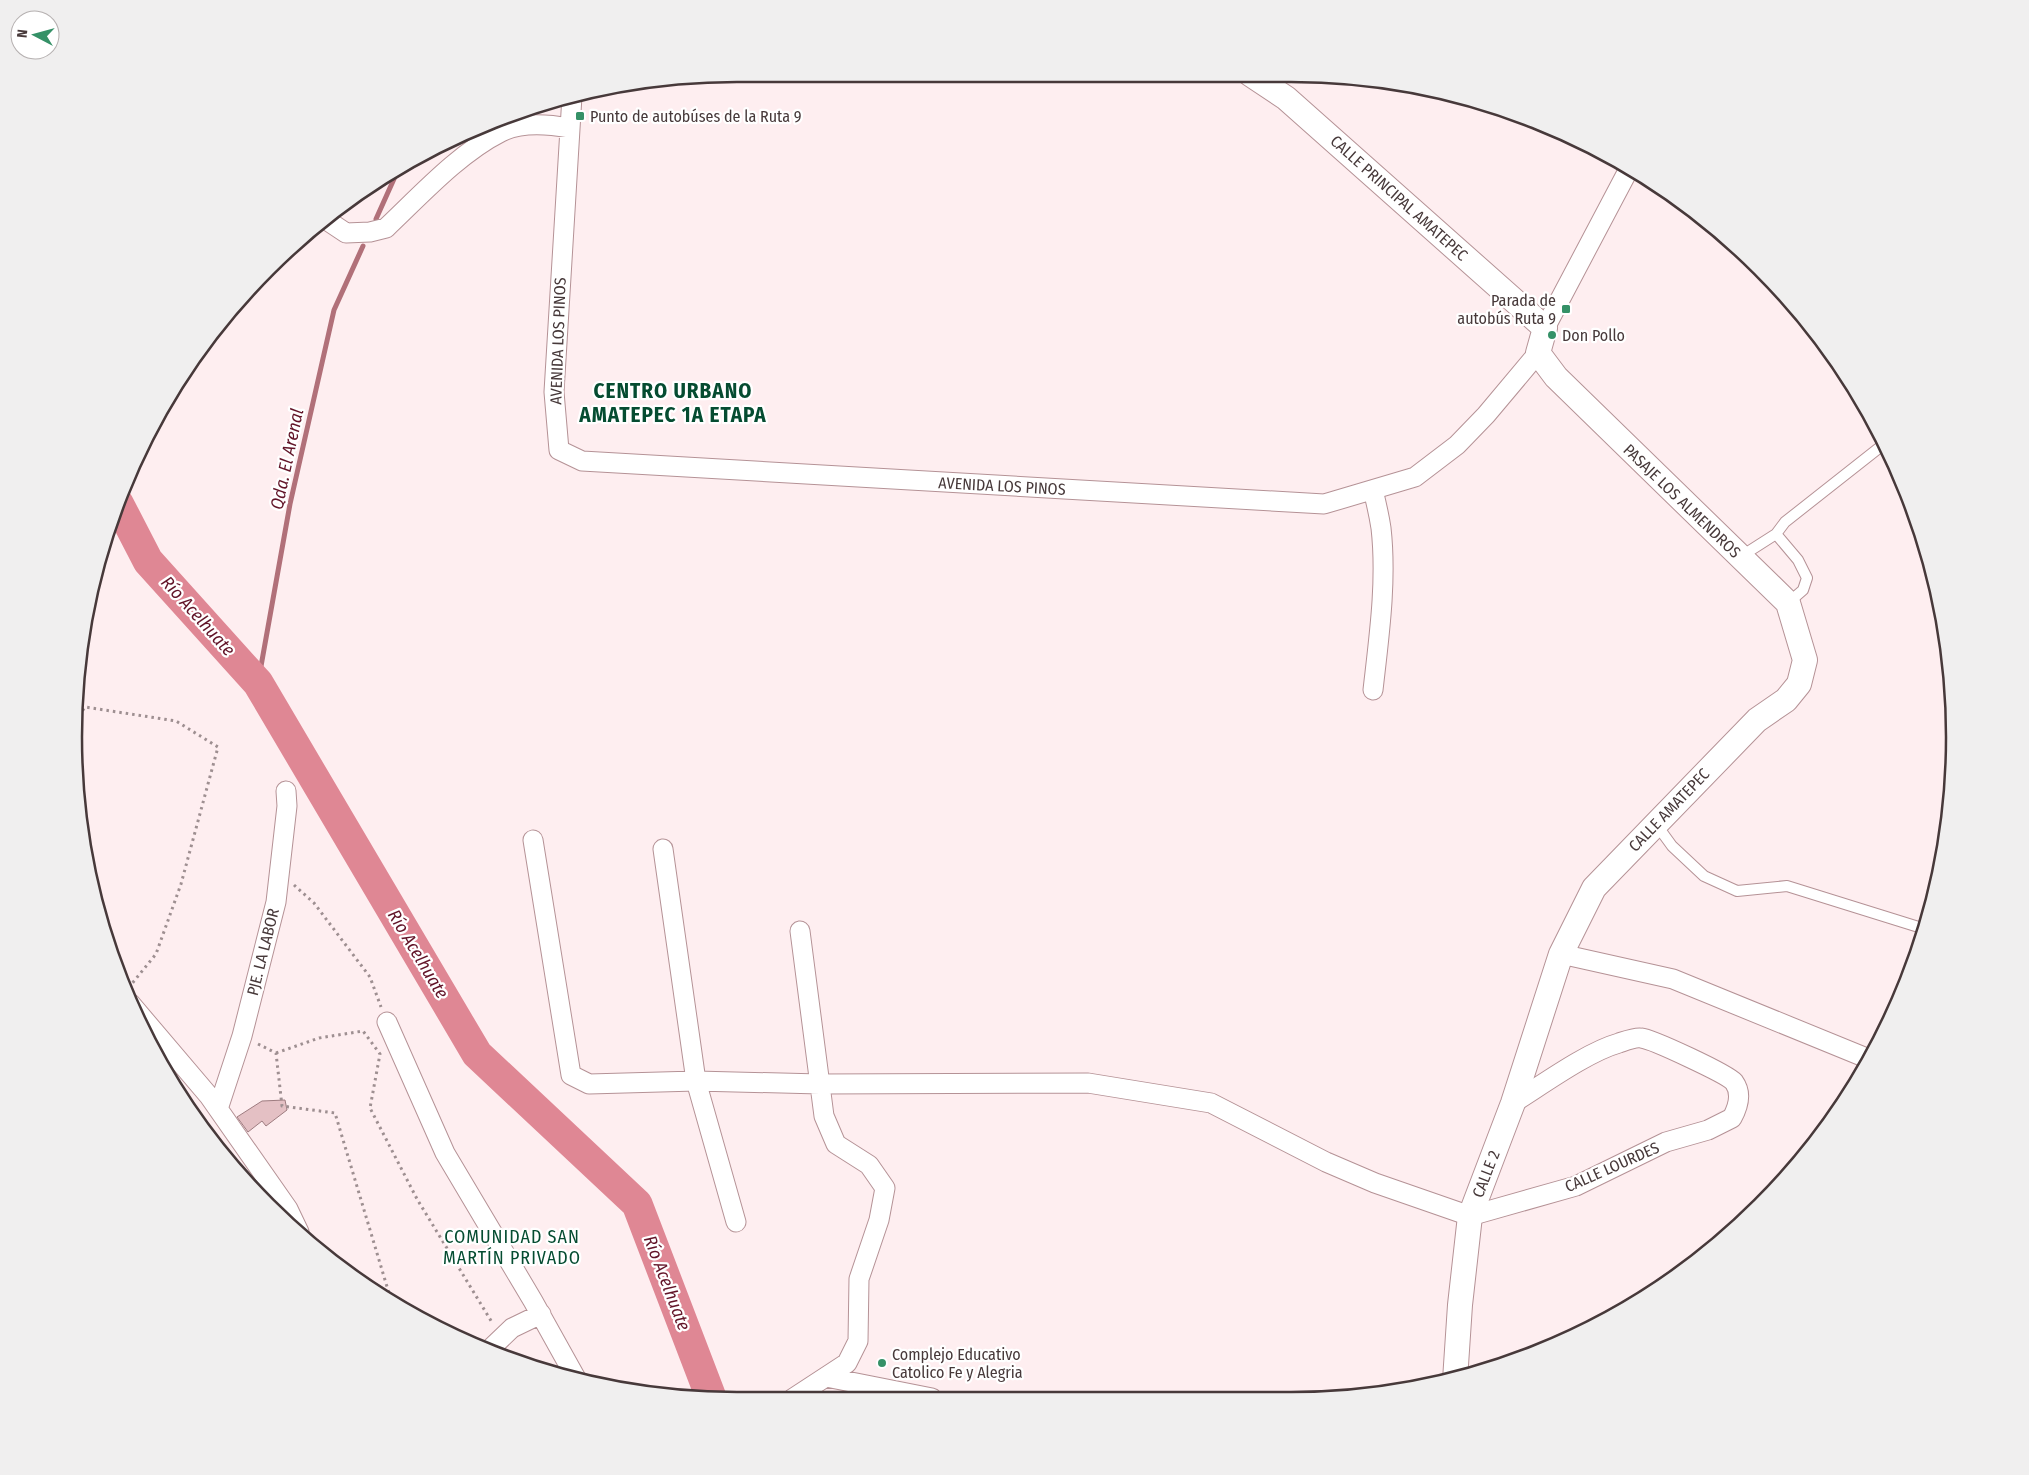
<svg xmlns="http://www.w3.org/2000/svg" width="2029" height="1475" viewBox="0 0 2029 1475" font-family="'Fira Sans Condensed',sans-serif">
<rect width="100%" height="100%" fill="#feeef0"/>
<g fill="none" stroke-linecap="round" stroke-linejoin="round">
<path stroke="#b17079" stroke-width="5" d="M 376,219 L 398,170
M 258,683 L 290,504 L 334,310 L 363,246"/>
<path stroke="#df8794" stroke-width="31" d="M 118,503 L 148,561 L 258,683 L 477,1054 L 637,1204 L 712,1400"/>
</g>
<path fill="#e4c0c4" stroke="#9e7c80" d="M 285,1100 L 287,1110 L 266,1126 L 262,1121 L 248,1132 L 237,1117 L 262,1101 Z"/>
<g fill="none" stroke-linecap="round" stroke-linejoin="round">
<g stroke="#b59296" stroke-width="12">
<path id="service" d="M 1776,534 L 1798,560 L 1807,578 L 1803,590 L 1788,603
M 1740,557 L 1776,534 L 1785,522 L 1884,444
M 1656,824 L 1672,846 L 1704,876 L 1737,891 L 1787,886 L 1925,929"/>
</g>
<g stroke="#b59296" stroke-width="21">
<path id="minor" d="M 572,96 L 554,392 L 559,450 L 582,461 L 1324,504 L 1415,477 L 1457,445 L 1486,415 L 1538,353
M 328,221 L 346,233 L 370,232 L 386,228 C 420,196 459,153 501,132 C 521,122 547,124 569,128
M 1545,328 L 1630,167
M 1373,490 C 1376,502 1379,515 1381,528 C 1387,581 1379,637 1373,690
M 533,840 L 571,1075 L 589,1084 L 696,1081 L 820,1084 L 1088,1083 L 1211,1103 L 1326,1162 L 1375,1183 L 1470,1216 L 1576,1186 L 1666,1142 L 1708,1130 L 1732,1118 C 1738,1107 1742,1093 1734,1082 C 1727,1074 1652,1039 1641,1038 C 1635,1037 1625,1041 1619,1043 C 1587,1052 1542,1085 1513,1103
M 663,849 L 696,1081 L 736,1222
M 1561,954 L 1673,979 L 1869,1059
M 130,1003 L 209,1096 L 288,1209 L 299,1232
M 387,1022 L 445,1153 L 533,1301 L 577,1380
M 218,1109 L 242,1036 L 276,902 L 287,806 L 286,791
M 489,1350 L 512,1328 L 541,1314
M 826,1377 L 932,1398
M 792,1399 L 847,1363 L 858,1341 L 859,1279 L 879,1220 L 885,1188 L 869,1165 L 836,1144 L 824,1116 L 800,931"/>
</g>
<g stroke="#b59296" stroke-width="26">
<path id="tertiary" d="M 1250,74 L 1286,98 L 1545,328 L 1538,353 L 1556,377 L 1788,603 L 1805,660 L 1799,684 L 1786,700 L 1757,720 L 1594,888 L 1561,954 L 1513,1103 L 1470,1216 L 1460,1305 L 1455,1380"/>
</g>
<path stroke="#9e8f91" stroke-width="3" stroke-dasharray="2.5 4" stroke-linecap="butt" d="M 79,716 L 85,707 L 176,721 L 218,747 L 181,884 L 156,954 L 130,986
M 294,885 L 314,903 L 370,977 L 381,1007
M 258,1044 L 276,1053 L 282,1106 L 335,1113 L 391,1300
M 276,1053 L 319,1038 L 363,1031 L 380,1054 L 370,1108 L 417,1199 L 493,1324"/>
<use href="#service" stroke="#fff" stroke-width="10"/>
<use href="#minor" stroke="#fff" stroke-width="19"/>
<use href="#tertiary" stroke="#fff" stroke-width="24"/>
</g>
<g fill="#359167" stroke="#fff" stroke-width="2">
<rect x="575" y="111" width="10" height="10" rx="2.5"/>
<rect x="1561" y="304" width="10" height="10" rx="2.5"/>
<circle cx="1552" cy="335" r="5"/>
<circle cx="882" cy="1363" r="5"/>
</g>
<g text-anchor="middle" dominant-baseline="central" stroke-width="4.5" stroke-linejoin="round" paint-order="stroke">
<g font-size="16" fill="#47393a" stroke="#fff" text-anchor="start">
<text x="590" y="116">Punto de autobúses de la Ruta 9</text>
<text x="1556" y="300" text-anchor="end">Parada de<tspan x="1556" dy="18">autobús Ruta 9</tspan></text>
<text x="1562" y="335">Don Pollo</text>
<text x="892" y="1354">Complejo Educativo<tspan x="892" dy="18">Catolico Fe y Alegria</tspan></text>
</g>
<g font-size="16" fill="#47393a" stroke="#fff">
<text transform="translate(1399 198) rotate(42)">CALLE PRINCIPAL AMATEPEC</text>
<text transform="translate(558 341) rotate(-88)">AVENIDA LOS PINOS</text>
<text transform="translate(1002 486) rotate(3)">AVENIDA LOS PINOS</text>
<text transform="translate(1682 501) rotate(44)">PASAJE LOS ALMENDROS</text>
<text transform="translate(1669 810) rotate(-46)">CALLE AMATEPEC</text>
<text transform="translate(263 952) rotate(-76)">PJE. LA LABOR</text>
<text transform="translate(1612 1167) rotate(-24)">CALLE LOURDES</text>
<text transform="translate(1486 1174) rotate(-69)">CALLE 2</text>
</g>
<g font-size="18" font-style="italic" fill="#621428" stroke="#fff">
<text transform="translate(287 459) rotate(-78)">Qda. El Arenal</text>
<text transform="translate(198 616) rotate(48)">Río Acelhuate</text>
<text transform="translate(418 954) rotate(59)">Río Acelhuate</text>
<text transform="translate(667 1283) rotate(69)">Río Acelhuate</text>
</g>
<g font-size="18" letter-spacing="1" fill="#054c31" stroke="#fff">
<text x="512" y="1237">COMUNIDAD SAN<tspan x="512" dy="21">MARTÍN PRIVADO</tspan></text>
</g>
<g font-size="21" font-weight="bold" letter-spacing="1" fill="#054c31" stroke="#fff">
<text x="673" y="391">CENTRO URBANO<tspan x="673" dy="24">AMATEPEC 1A ETAPA</tspan></text>
</g>
</g>
<path d="M0 0H2029V1475H0ZM737 82H1291A655 655 0 0 1 1946 737V737A655 655 0 0 1 1291 1392H737A655 655 0 0 1 82 737V737A655 655 0 0 1 737 82Z" fill="#f0efef" fill-rule="evenodd"/>
<path fill="none" stroke="#47393a" stroke-width="2.5" d="M737 82H1291A655 655 0 0 1 1946 737V737A655 655 0 0 1 1291 1392H737A655 655 0 0 1 82 737V737A655 655 0 0 1 737 82Z"/>
<g transform="translate(35 35) rotate(276)"><circle r="24" fill="#ffffff" stroke="#b5b0b0"/>
<path d="M0-4L9 19L0 12L-9 19Z" fill="#359167"/>
<text y="-8" font-size="14" font-weight="bold" text-anchor="middle" fill="#47393a">N</text>
</g>
</svg>
